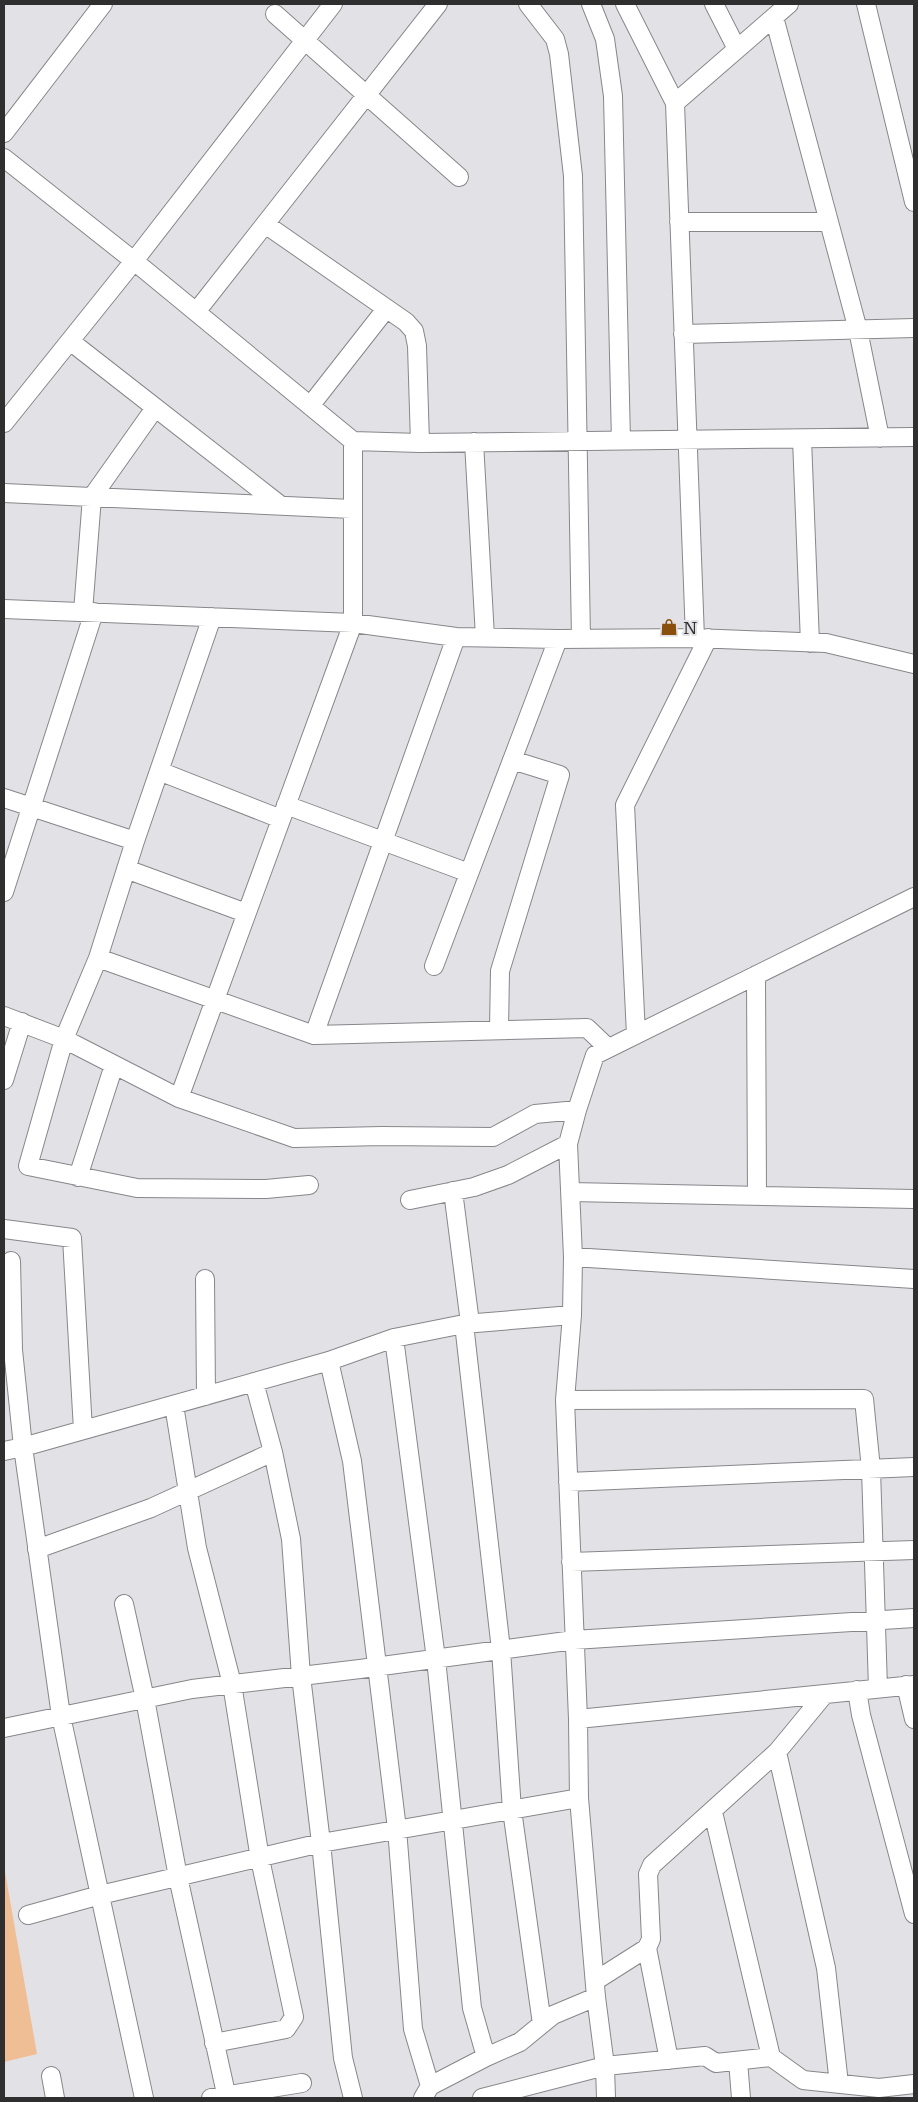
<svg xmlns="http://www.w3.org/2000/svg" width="918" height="2102" viewBox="0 0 918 2102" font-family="'Roboto Serif',serif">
<rect width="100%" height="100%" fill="#e2e2e6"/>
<path fill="#efbe95" d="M 4,1866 L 37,2054 L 4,2062 Z"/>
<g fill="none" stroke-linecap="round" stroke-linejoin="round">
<g stroke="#87878b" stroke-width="20">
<path id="street" d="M 528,4 L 555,39 L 559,54 L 573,176 L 581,639
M 591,4 L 605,39 L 613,96 L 621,441
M 625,4 L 675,103
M 714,4 L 737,49
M 866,4 L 914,202
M 275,14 L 459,177
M 774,17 L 858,330 L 880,438
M 4,133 L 103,4
M 4,158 L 134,261 L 353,441 L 420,443 L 914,437
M 679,222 L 829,222
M 265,224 L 406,322 L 414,331 L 417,346 L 420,443
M 196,312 L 438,4
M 683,334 L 914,328
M 70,341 L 280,505
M 310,406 L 386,309
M 4,423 L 134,261 L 333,4
M 802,439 L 810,643
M 474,442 L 485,637
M 4,493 L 352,509
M 4,609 L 353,623 L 456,637 L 558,639 L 695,638 L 826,643 L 914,664
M 83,612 L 92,497 L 155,408
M 212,617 L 135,841 L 98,958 L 64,1039 L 28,1166 L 137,1188 L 266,1189 L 309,1185
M 695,638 L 675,103 L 789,4
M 159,771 L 281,819
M 4,798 L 135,841
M 286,805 L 469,873
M 126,869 L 246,913
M 4,892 L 94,612
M 98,958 L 314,1035 L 587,1028 L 608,1048
M 434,966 L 558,639
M 756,975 L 757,1196
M 4,1016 L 64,1039 L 179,1098 L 294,1138 L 382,1136 L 493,1137 L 535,1114 L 577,1110
M 499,1030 L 500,971 L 560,775 L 512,760
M 314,1035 L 456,637
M 636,1035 L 625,805 L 708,638
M 4,1080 L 22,1022
M 179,1098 L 353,623 L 353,441
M 78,1177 L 114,1065
M 453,1191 L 470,1323
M 571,1192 L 914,1199
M 410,1200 L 474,1187 L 508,1175 L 568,1144
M 4,1229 L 72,1238 L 83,1430
M 573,1257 L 914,1279
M 11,1261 L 13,1350 L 23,1447 L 61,1716 L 144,2098
M 205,1279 L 206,1396
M 572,1315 L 565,1400 L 578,1719 L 579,1798 L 596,1997 L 605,2066 L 606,2098
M 464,1324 L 501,1650 L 512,1810 L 542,2024
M 394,1338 L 436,1659 L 472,2008 L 486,2057
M 329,1361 L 352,1461 L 397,1829 L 413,2029 L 430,2086
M 254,1382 L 273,1452 L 291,1539 L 301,1676 L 321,1843 L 343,2058 L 353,2098
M 565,1400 L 864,1399 L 871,1469 L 878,1688
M 174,1405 L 197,1548 L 232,1684 L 260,1859 L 294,2017 L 286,2029 L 214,2043
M 4,1451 L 23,1447 L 329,1361 L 394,1338 L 464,1324 L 572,1315 L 573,1257 L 568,1144 L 577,1110 L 595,1055 L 914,897
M 568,1482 L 914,1467
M 37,1549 L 151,1508 L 273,1452
M 571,1562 L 914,1550
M 124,1604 L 145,1699 L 178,1877 L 227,2098
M 906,1685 L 914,1719
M 857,1690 L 861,1715 L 914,1914
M 578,1719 L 914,1685
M 4,1728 L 192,1689 L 360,1669 L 574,1640 L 914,1618
M 777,1752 L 826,1968 L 839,2084
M 713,1812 L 771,2057
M 28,1915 L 100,1895 L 321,1843 L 579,1798
M 595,1981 L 647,1948
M 669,2060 L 647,1948 L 651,1939 L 648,1874 L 652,1865 L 777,1752 L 824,1695
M 738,2061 L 741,2098
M 51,2076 L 55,2098
M 211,2098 L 302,2083
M 423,2098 L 430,2086 L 486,2057 L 520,2042 L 553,2015 L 596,1997
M 482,2098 L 605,2066 L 705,2056 L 716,2063 L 771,2057 L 803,2080 L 879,2088 L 914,2084"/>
</g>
<use href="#street" stroke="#fff" stroke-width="18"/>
</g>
<defs>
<g id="shop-bare" transform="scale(1.35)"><path d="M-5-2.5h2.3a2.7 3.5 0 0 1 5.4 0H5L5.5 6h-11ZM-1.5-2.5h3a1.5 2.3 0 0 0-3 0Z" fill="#8a4e0d" stroke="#e2e2e6" stroke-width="2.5" paint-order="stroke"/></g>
</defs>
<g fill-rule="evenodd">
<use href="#shop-bare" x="669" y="627"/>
</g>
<g text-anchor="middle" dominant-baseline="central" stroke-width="4" stroke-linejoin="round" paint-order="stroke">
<g font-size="18" fill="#2f2f30" stroke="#e2e2e6" text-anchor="start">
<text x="683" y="627">N</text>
</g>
</g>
<rect width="918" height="2102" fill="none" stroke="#2f2f30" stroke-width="10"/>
</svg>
